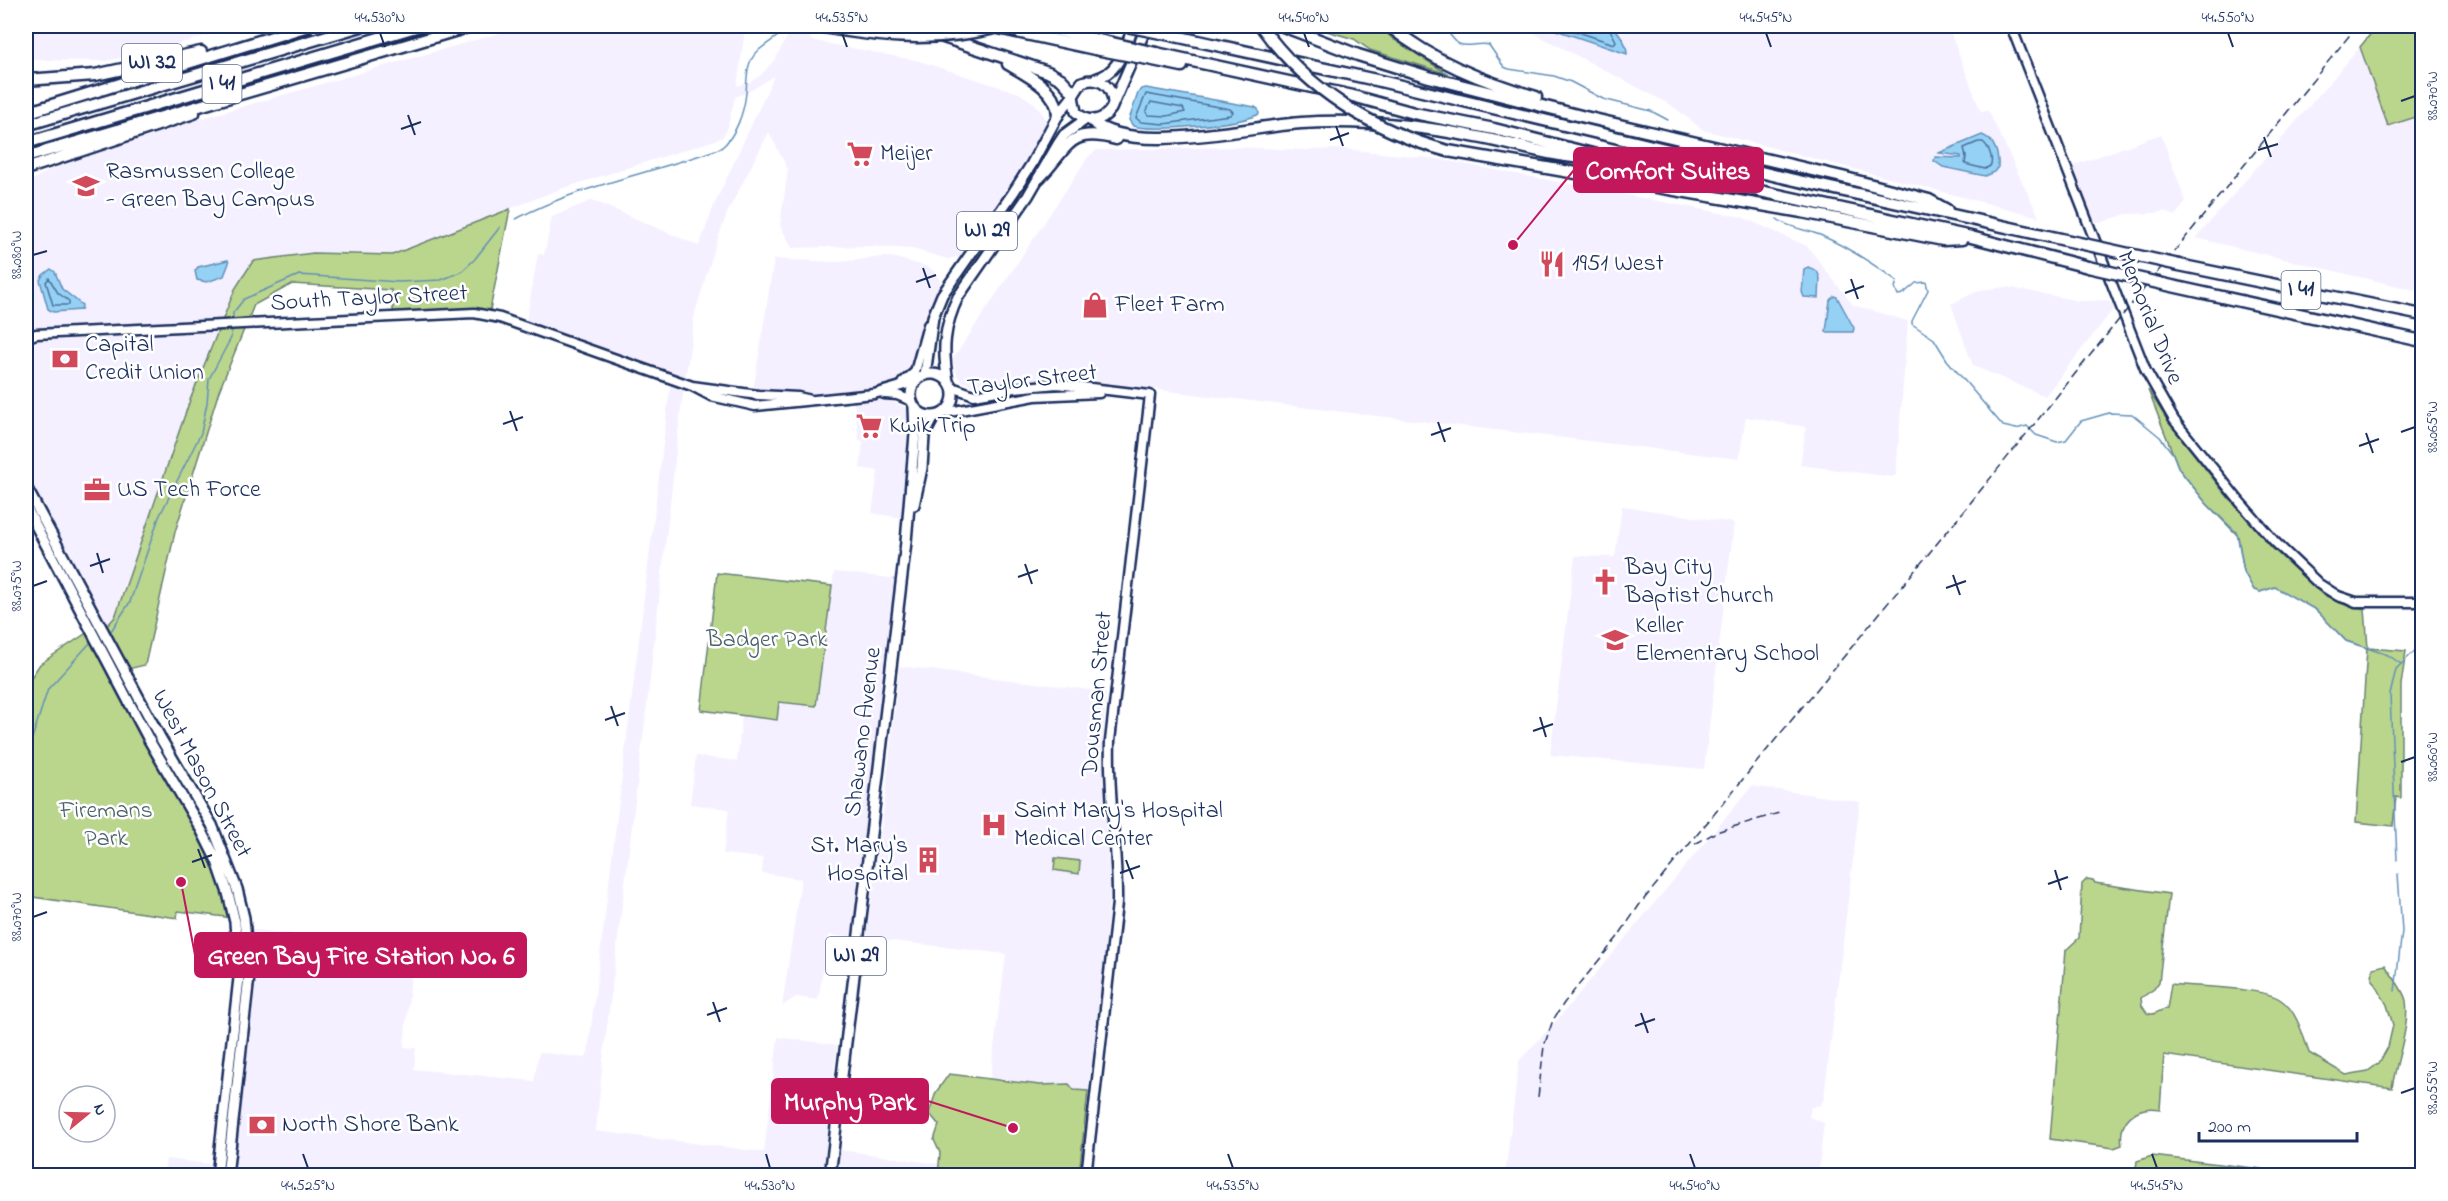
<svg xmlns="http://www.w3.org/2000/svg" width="2448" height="1201" viewBox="0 0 2448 1201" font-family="'Indie Flower',sans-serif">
<rect width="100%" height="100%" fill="#fff"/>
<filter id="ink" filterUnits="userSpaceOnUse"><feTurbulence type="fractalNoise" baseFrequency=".0167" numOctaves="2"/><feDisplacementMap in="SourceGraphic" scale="12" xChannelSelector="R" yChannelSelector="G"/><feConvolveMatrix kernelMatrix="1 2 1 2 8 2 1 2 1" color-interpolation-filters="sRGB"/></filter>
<g filter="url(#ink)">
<path fill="#f5f0ff" d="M 26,26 L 242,26 L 157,50 L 107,61 L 26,60 Z
M 524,26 L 729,26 L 745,30 L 737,86 L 750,82 L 761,75 L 775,59 L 793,26 L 815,26 L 810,40 L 919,61 L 1019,93 L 1034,103 L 1052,126 L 992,225 L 959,257 L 948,259 L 912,249 L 869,246 L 792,248 L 780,225 L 788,170 L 769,132 L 728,211 L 715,247 L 695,313 L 681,408 L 646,713 L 603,1060 L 596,1131 L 764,1152 L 778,1037 L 837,1045 L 826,1148 L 939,1164 L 938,1175 L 163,1175 L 166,1159 L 222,1165 L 232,1084 L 248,1000 L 246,929 L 414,947 L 404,1047 L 416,1048 L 414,1069 L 534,1081 L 539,1052 L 585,1058 L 588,1052 L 671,379 L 525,327 L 538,254 L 544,255 L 552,217 L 592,200 L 699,246 L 715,203 L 774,76 L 750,91 L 735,97 L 727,130 L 722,138 L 558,190 L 392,255 L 313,253 L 235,289 L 190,400 L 115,617 L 103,630 L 26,487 L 26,338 L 34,334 L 26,332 L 26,183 L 50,170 L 111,148 L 199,119 Z
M 1520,26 L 1948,26 L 1981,112 L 1988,110 L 2039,217 L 1703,130 L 1671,105 Z
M 2360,47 L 2388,126 L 2422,115 L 2422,292 L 2196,238 Z
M 2161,134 L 2186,202 L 2175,216 L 2164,211 L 2156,213 L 2126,214 L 2100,223 L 2094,221 L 2072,166 Z
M 1234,147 L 1307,150 L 1345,149 L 1438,159 L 1742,217 L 1807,246 L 1853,305 L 1908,321 L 1896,475 L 1892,477 L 1800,465 L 1806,427 L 1746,417 L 1739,459 L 1091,382 L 1054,380 L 973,386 L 961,381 L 956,373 L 953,359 L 1088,157 L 1097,150 Z
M 882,257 L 892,257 L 929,267 L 940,278 L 941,286 L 929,312 L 914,368 L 920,378 L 915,382 L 885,392 L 884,399 L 907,408 L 911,424 L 908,470 L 901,518 L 872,513 L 878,471 L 860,468 L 863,441 L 859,440 L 853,396 L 749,405 L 754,385 L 774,259 L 838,262 Z
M 2007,287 L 2079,301 L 2107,300 L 2115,307 L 2045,396 L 1973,366 L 1951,304 L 1980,290 Z
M 1622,506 L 1734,523 L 1704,769 L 1550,755 L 1575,556 L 1615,557 Z
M 834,572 L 901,579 L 858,939 L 829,935 L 818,1000 L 796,997 L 782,1006 L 801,879 L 762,873 L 763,858 L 723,854 L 729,809 L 690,804 L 696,756 L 737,761 L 742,715 L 777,720 L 779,701 L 816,705 Z
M 899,666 L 1106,692 L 1102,758 L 1110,888 L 1104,964 L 1088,1091 L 990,1079 L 1006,954 L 866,938 L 885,800 Z
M 1752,786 L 1860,802 L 1824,1098 L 1821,1105 L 1811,1107 L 1809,1117 L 1824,1123 L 1818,1175 L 1505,1175 L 1519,1061 L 1557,1020 Z"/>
<path fill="#bad58c" stroke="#6a8275" stroke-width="1.5" d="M 1310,26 L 1379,26 L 1393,39 L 1448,74 L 1370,50 L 1354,39 Z
M 2377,26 L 2422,26 L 2422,115 L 2388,126 L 2360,47 Z
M 510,209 L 489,315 L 394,317 L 391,290 L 292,284 L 254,305 L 219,391 L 175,532 L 145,665 L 124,670 L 103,630 L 115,617 L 190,400 L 235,289 L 253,261 L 313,253 L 392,255 Z
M 2148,390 L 2168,421 L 2222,490 L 2272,548 L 2322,594 L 2348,606 L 2365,609 L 2368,648 L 2406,651 L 2401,685 L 2401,798 L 2396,797 L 2393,826 L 2356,822 L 2367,648 L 2346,641 L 2316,610 L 2275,587 L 2260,592 L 2254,590 L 2244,572 L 2238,536 L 2206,503 L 2179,469 Z
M 717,573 L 832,586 L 816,706 L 779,702 L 777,720 L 701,710 Z
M 91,630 L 202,831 L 234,918 L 178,911 L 177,918 L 26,896 L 26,685 L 40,664 Z
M 1055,858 L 1080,861 L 1079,874 L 1054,870 Z
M 2087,879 L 2093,880 L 2095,883 L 2169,894 L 2159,982 L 2154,989 L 2141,998 L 2142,1006 L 2147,1013 C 2156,1017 2160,1008 2167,1009 L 2171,984 C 2195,987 2264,987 2281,1000 C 2297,1011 2303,1035 2309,1053 L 2346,1075 L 2368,1071 L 2379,1063 L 2388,1047 L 2393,1025 L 2387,1005 L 2372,978 L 2373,968 L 2385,965 C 2391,975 2404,990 2406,1001 C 2410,1028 2396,1061 2392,1088 L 2164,1055 L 2160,1109 C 2136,1105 2118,1120 2122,1145 L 2114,1148 L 2050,1139 L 2066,950 L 2079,938 L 2082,884 Z
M 949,1074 L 1040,1085 L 1069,1084 L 1074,1090 L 1088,1091 L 1079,1175 L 938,1175 L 940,1153 L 934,1140 L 939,1125 L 929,1113 L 936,1092 Z
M 2152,1156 L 2261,1169 L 2260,1175 L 2135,1175 L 2137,1161 Z"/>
<path fill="#95d1f5" stroke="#6490b9" stroke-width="1.5" d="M 1544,26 L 1610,26 C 1619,30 1627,44 1627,54 Z
M 1146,88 L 1255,107 L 1258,109 L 1259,114 C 1242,124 1153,132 1133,126 L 1129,120 L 1138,93 L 1141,89 Z
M 1982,135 C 1994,139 1999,154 1998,167 L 1994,172 L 1985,176 L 1943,167 L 1934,161 L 1935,157 L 1961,158 L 1961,156 L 1939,153 Z
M 228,260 L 229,263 L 224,276 L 207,282 L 197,280 L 195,271 L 198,267 Z
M 1808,267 L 1817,271 L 1820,278 L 1819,298 L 1804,297 L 1802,292 L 1804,269 Z
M 51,269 L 55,272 L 62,289 L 82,305 L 81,310 L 53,312 L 48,309 L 40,280 L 43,275 Z
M 1834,296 L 1837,297 L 1854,328 L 1853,332 L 1826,332 L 1830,300 Z"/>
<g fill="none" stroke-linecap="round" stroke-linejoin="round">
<path stroke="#4c709a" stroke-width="1.5" d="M 1560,26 L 1614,44 L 1616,41 L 1608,26
M 1146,94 L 1230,109 L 1233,112 L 1230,115 L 1164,124 L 1141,122 L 1136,118 Z
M 1151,102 L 1183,108 L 1185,112 L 1167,116 L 1148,115 L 1146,112 Z
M 1978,142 L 1983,142 C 1989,147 1994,160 1990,166 L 1985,169 L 1965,164 L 1966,157 L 1964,148 Z
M 49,278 L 58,293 L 69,301 L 69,305 L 53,305 L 46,282 Z"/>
<path stroke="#6490b9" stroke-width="1.5" d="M 1442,26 C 1448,30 1452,40 1459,44 C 1469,48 1479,42 1489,45 L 1504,67 L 1509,69 L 1554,76 L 1571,82 L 1603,99 L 1651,111 L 1668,120
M 516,219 C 580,185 653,173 721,148 C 736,136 744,112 746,93 C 747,82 746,70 751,60 C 757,48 773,41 783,32 L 786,26
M 1777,219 C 1790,229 1806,229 1820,235 C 1848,247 1872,263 1897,281 L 1895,288 L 1898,295 L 1903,294 L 1916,283 L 1926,282 L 1928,290 L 1912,321 L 1912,324 L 1934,339 L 1947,360 L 2003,426 L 2016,429 L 2027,426 L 2036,435 L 2057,442 L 2066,440 L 2081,421 L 2109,413 L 2132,414 L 2160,437 L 2173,454 L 2179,469 L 2206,503 L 2237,533 L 2244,572 L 2254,590 L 2260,592 L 2275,587 L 2316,610 L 2346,641 L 2388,655 L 2401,664
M 233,321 L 233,313 L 244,299 L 299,275 L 399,282 L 441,280 L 461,272 L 474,260 L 500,227
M 111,631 L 130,602 L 159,517 L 201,433 L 207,403 L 209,379 L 231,338 L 232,329
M 26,757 L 48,689 L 91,642
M 2397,860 L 2390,695 L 2396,669 L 2422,644
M 2395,991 L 2402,931 L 2398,874"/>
<g stroke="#1b2f5e" stroke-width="13">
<path id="secondary" d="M 2011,26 L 2146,371 L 2174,420 L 2240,502 L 2275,542 L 2319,584 L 2338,596 L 2356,602 L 2422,602
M 26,338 L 36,334 L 474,313 L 500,318 L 692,386 L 758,395 L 798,397 L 811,400
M 903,382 L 915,372 L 928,325
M 694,387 L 711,396 L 755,406 L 874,394 L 915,382
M 952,387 L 974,395 L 1015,388 L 1057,384 L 1150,395 L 1110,741 C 1108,796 1118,849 1117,903 L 1086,1176
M 884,394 L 897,395 L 912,401
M 944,413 L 1035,396 L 1099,393"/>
</g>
<g stroke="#1b2f5e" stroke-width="14">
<path id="primary" d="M 1095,79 C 1120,73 1125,46 1134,26
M 1113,103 C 1112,85 1099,76 1082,82 L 1073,96 L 1076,112 C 1088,124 1102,122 1111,109 L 1147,26
M911 395a21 21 0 1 1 42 0a21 21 0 1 1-42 0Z
M 925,375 L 933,317 L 942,295 L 1013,193 L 1031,165 L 1058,115 L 1073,96
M 948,381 C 942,350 944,326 958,297 L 1028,196 L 1058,144 L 1064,135 L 1086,119
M 26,487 L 161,739 L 212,825 L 237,889 L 244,918 L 249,976 L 227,1176
M 914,505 L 922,468 L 924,436 L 934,417
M 26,507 L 149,740 L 202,831 L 217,861 L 228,893 L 235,922 L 239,978 L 217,1176
M 830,1176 L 906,542 L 915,434 L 914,407"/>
</g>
<g stroke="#1b2f5e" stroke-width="15">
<path id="highway" d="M 910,26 L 1048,72 L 1061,79 L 1074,93
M 1038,26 L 1099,40
M 1155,26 L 1175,31
M 1283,26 L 1358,55 L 1429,77 L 1585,117 L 1842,177 L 1929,200 L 1947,210
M 1389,26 C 1434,62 1482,81 1536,97
M 994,27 L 1095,49
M 1166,34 L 1376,80 L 1790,179 L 2079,243
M 1156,53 L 1353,96 L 1414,113 L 1494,129 L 1608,158 L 1971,237 L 2088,267
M 1153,60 L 1182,66
M 1008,64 C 1027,75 1058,90 1058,115
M 26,80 L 95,75 L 201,52
M 26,113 L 308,26
M 1091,120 C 1126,157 1253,126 1301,123 C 1361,119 1423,126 1482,138 C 1515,144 1557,158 1590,158
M 26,125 L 361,26
M 26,143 L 419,26
M 1448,151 L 1802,212 L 1943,240 L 1962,239
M 26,157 L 471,26
M 26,169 L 194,113
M 1039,178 C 1069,148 1067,126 1116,139
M 2179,265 L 2422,315
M 2163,284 L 2422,341"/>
</g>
<use href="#secondary" stroke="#fff" stroke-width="8"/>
<use href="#primary" stroke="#fff" stroke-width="9"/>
<use href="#highway" stroke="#fff" stroke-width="10"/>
<path stroke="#1b2f5e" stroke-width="1.5" stroke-dasharray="9 4.5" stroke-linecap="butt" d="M 1695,844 L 1716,832 L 1779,813
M 1538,1097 L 1544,1046 L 1553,1020 L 1564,1003 L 1617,938 L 1640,904 L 1963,512 L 2357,26"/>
<g stroke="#1b2f5e" stroke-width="15" stroke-linecap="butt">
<path id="highway-bridge" d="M 818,26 C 882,38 938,43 1003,26
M 1126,26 L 1166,34
M 1261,26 C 1306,89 1373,131 1448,151
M 1099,40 L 1156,53
M 1095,49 L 1153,60
M 2079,243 L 2179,265
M 2088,267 L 2163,284"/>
</g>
<use href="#highway-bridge" stroke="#fff" stroke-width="10"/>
</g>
</g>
<path fill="none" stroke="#1b2f5e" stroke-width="2" d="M 380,33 L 385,47M 842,33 L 847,47M 1304,33 L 1309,47M 1766,33 L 1771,47M 2228,33 L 2233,47M 2401,101 L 2415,96M 408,115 L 415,135M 1336,126 L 1343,146M 401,129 L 421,122M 2264,137 L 2271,157M 1330,140 L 1349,133M 2258,150 L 2278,144M 33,255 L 47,251M 923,268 L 930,288M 1851,279 L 1858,299M 916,282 L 936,275M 1845,293 L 1864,286M 510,411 L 517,431M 1438,422 L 1445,442M 503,424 L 523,417M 2401,432 L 2415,427M 2366,433 L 2373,453M 1431,435 L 1451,428M 2359,446 L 2379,439M 97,553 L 103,573M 1025,564 L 1032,584M 90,566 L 110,559M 1953,575 L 1960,595M 1018,577 L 1038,570M 33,586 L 47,581M 1946,588 L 1966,581M 611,706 L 618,726M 1540,717 L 1546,737M 605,720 L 625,713M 1533,731 L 1553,724M 2401,762 L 2415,757M 198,849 L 205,868M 1126,860 L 1133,879M 192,862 L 212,855M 2055,870 L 2061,890M 1120,873 L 1140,866M 2048,884 L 2068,877M 33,917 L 47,912M 713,1002 L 720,1022M 1641,1013 L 1648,1033M 707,1015 L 727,1008M 1635,1026 L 1655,1019M 2401,1093 L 2415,1088M 303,1154 L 308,1168M 766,1154 L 770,1168M 1228,1154 L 1233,1168M 1690,1154 L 1695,1168M 2152,1154 L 2157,1168"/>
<defs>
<g id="supermarket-bare" transform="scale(2.07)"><path d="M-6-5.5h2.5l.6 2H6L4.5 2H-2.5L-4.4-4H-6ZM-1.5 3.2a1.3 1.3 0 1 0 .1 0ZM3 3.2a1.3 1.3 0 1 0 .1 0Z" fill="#d1495b" stroke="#fff" stroke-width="2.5" paint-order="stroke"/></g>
<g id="school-bare" transform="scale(2.07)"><path d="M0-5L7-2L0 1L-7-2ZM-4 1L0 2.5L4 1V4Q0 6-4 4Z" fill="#d1495b" stroke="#fff" stroke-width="2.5" paint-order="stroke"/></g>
<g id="restaurant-bare" transform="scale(2.07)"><path d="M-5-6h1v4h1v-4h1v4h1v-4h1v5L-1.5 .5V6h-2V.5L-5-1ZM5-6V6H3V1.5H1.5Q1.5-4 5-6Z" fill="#d1495b" stroke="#fff" stroke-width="2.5" paint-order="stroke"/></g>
<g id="shop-bare" transform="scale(2.07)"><path d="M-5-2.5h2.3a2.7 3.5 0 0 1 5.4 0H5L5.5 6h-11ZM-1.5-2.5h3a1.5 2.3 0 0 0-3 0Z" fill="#d1495b" stroke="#fff" stroke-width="2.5" paint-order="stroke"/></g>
<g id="bank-bare" transform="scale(2.07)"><path d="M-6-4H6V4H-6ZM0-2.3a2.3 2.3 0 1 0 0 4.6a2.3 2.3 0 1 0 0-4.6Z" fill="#d1495b" stroke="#fff" stroke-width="2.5" paint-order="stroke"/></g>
<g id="office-bare" transform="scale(2.07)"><path d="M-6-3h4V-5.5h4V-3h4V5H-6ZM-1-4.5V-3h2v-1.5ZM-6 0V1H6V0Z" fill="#d1495b" stroke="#fff" stroke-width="2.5" paint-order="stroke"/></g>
<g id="church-bare" transform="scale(2.07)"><path d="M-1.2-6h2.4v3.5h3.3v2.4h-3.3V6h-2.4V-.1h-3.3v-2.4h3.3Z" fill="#d1495b" stroke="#fff" stroke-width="2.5" paint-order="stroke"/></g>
<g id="hospital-bare" transform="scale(2.07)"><path d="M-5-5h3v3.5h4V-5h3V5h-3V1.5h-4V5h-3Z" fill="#d1495b" stroke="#fff" stroke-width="2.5" paint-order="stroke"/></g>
<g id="building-bare" transform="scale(2.07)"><path d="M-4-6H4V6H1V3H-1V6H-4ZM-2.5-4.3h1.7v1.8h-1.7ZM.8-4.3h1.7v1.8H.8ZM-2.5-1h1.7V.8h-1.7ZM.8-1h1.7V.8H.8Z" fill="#d1495b" stroke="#fff" stroke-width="2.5" paint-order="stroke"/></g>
</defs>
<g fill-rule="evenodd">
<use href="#supermarket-bare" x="860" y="154"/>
<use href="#school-bare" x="86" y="186"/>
<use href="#restaurant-bare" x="1552" y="264"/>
<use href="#shop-bare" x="1095" y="305"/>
<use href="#bank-bare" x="65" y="359"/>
<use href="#supermarket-bare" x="869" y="426"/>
<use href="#office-bare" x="97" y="490"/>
<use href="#church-bare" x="1605" y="582"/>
<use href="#school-bare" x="1615" y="640"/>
<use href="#hospital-bare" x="994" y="825"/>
<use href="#building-bare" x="928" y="860"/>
<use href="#bank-bare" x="262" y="1125"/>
</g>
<g text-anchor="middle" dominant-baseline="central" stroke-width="5" stroke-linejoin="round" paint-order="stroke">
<g fill="#fff" stroke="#5f6d8e" stroke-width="1.5">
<rect x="122" y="44" width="60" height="38" rx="4.5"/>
<rect x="202.5" y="65" width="39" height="38" rx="4.5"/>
<rect x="957" y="212" width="60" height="38" rx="4.5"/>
<rect x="2281.5" y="271" width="39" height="38" rx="4.5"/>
<rect x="826" y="937" width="60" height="38" rx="4.5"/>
</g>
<g font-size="22" font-weight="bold" fill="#1b2f5e">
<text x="152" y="63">WI 32</text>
<text x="222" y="84">I 41</text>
<text x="987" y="231">WI 29</text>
<text x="2301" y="290">I 41</text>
<text x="856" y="956">WI 29</text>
</g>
<g font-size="24" fill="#1b2f5e" stroke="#fff" text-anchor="start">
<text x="880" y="154">Meijer</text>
<text x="106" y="172">Rasmussen College<tspan x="106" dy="28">- Green Bay Campus</tspan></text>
<text x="1572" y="264">1951 West</text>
<text x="1115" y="305">Fleet Farm</text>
<text x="85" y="345">Capital<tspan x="85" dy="28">Credit Union</tspan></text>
<text x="889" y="426">Kwik Trip</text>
<text x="117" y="490">US Tech Force</text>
<text x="1625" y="568">Bay City<tspan x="1625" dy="28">Baptist Church</tspan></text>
<text x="1635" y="626">Keller<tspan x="1635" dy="28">Elementary School</tspan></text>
<text x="1014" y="811">Saint Mary's Hospital<tspan x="1014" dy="28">Medical Center</tspan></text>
<text x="908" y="846" text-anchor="end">St. Mary's<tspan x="908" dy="28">Hospital</tspan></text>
<text x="282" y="1125">North Shore Bank</text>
</g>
<g font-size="24" fill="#1b2f5e" stroke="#fff">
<text transform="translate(369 299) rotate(-3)">South Taylor Street</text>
<text transform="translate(2149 318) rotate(68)">Memorial Drive</text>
<text transform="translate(1032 381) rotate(-7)">Taylor Street</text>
<text transform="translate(1098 694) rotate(-85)">Dousman Street</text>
<text transform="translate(864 732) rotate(-83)">Shawano Avenue</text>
<text transform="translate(201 774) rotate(62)">West Mason Street</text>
</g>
<g font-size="24" fill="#4b616c" stroke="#fff">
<text x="767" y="640">Badger Park</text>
<text x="106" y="811">Firemans<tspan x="106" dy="28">Park</tspan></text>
</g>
</g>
<path fill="none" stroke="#c2185b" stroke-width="2" d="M1513 245L1574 170M181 882L195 955M1013 1128L928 1101"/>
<g fill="#c2185b" stroke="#fff" stroke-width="2">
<circle cx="1513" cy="245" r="6"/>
<circle cx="181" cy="882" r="6"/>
<circle cx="1013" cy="1128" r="6"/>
</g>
<g fill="#c2185b" stroke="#c2185b" stroke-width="2">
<rect x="1574" y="148" width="189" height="44" rx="6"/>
<rect x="195" y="933" width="331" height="44" rx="6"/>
<rect x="772" y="1079" width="156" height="44" rx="6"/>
</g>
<g font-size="26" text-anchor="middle" font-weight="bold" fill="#fff">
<text x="1668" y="179">Comfort Suites</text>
<text x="361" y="964">Green Bay Fire Station No. 6</text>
<text x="850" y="1110">Murphy Park</text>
</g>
<rect width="2448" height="1201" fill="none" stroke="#fff" stroke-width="66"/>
<g transform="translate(87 1114) rotate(71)"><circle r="28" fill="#ffffff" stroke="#a4acbf" stroke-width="1.5"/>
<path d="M0-4.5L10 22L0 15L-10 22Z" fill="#d1495b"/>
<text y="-9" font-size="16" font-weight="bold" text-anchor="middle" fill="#1b2f5e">N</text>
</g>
<path d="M2199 1132v9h158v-9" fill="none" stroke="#1b2f5e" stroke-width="3"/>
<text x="2208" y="1132" font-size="18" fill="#1b2f5e" stroke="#ffffff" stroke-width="4.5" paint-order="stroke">200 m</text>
<rect x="33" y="33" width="2382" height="1135" fill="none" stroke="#1b2f5e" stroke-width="2"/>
<g font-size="15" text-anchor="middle" fill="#1b2f5e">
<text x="380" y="22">44.530°N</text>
<text x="842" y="22">44.535°N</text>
<text x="1304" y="22">44.540°N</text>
<text x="1766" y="22">44.545°N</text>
<text x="2228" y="22">44.550°N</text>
<text transform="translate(2432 96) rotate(-90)" y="5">88.070°W</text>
<text transform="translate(16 255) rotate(-90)" y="5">88.080°W</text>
<text transform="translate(2432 427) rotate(-90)" y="5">88.065°W</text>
<text transform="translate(16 586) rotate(-90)" y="5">88.075°W</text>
<text transform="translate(2432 757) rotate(-90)" y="5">88.060°W</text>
<text transform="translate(16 917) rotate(-90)" y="5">88.070°W</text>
<text transform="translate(2432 1088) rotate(-90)" y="5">88.055°W</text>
<text x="308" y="1190">44.525°N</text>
<text x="770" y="1190">44.530°N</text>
<text x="1233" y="1190">44.535°N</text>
<text x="1695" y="1190">44.540°N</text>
<text x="2157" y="1190">44.545°N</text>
</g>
</svg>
